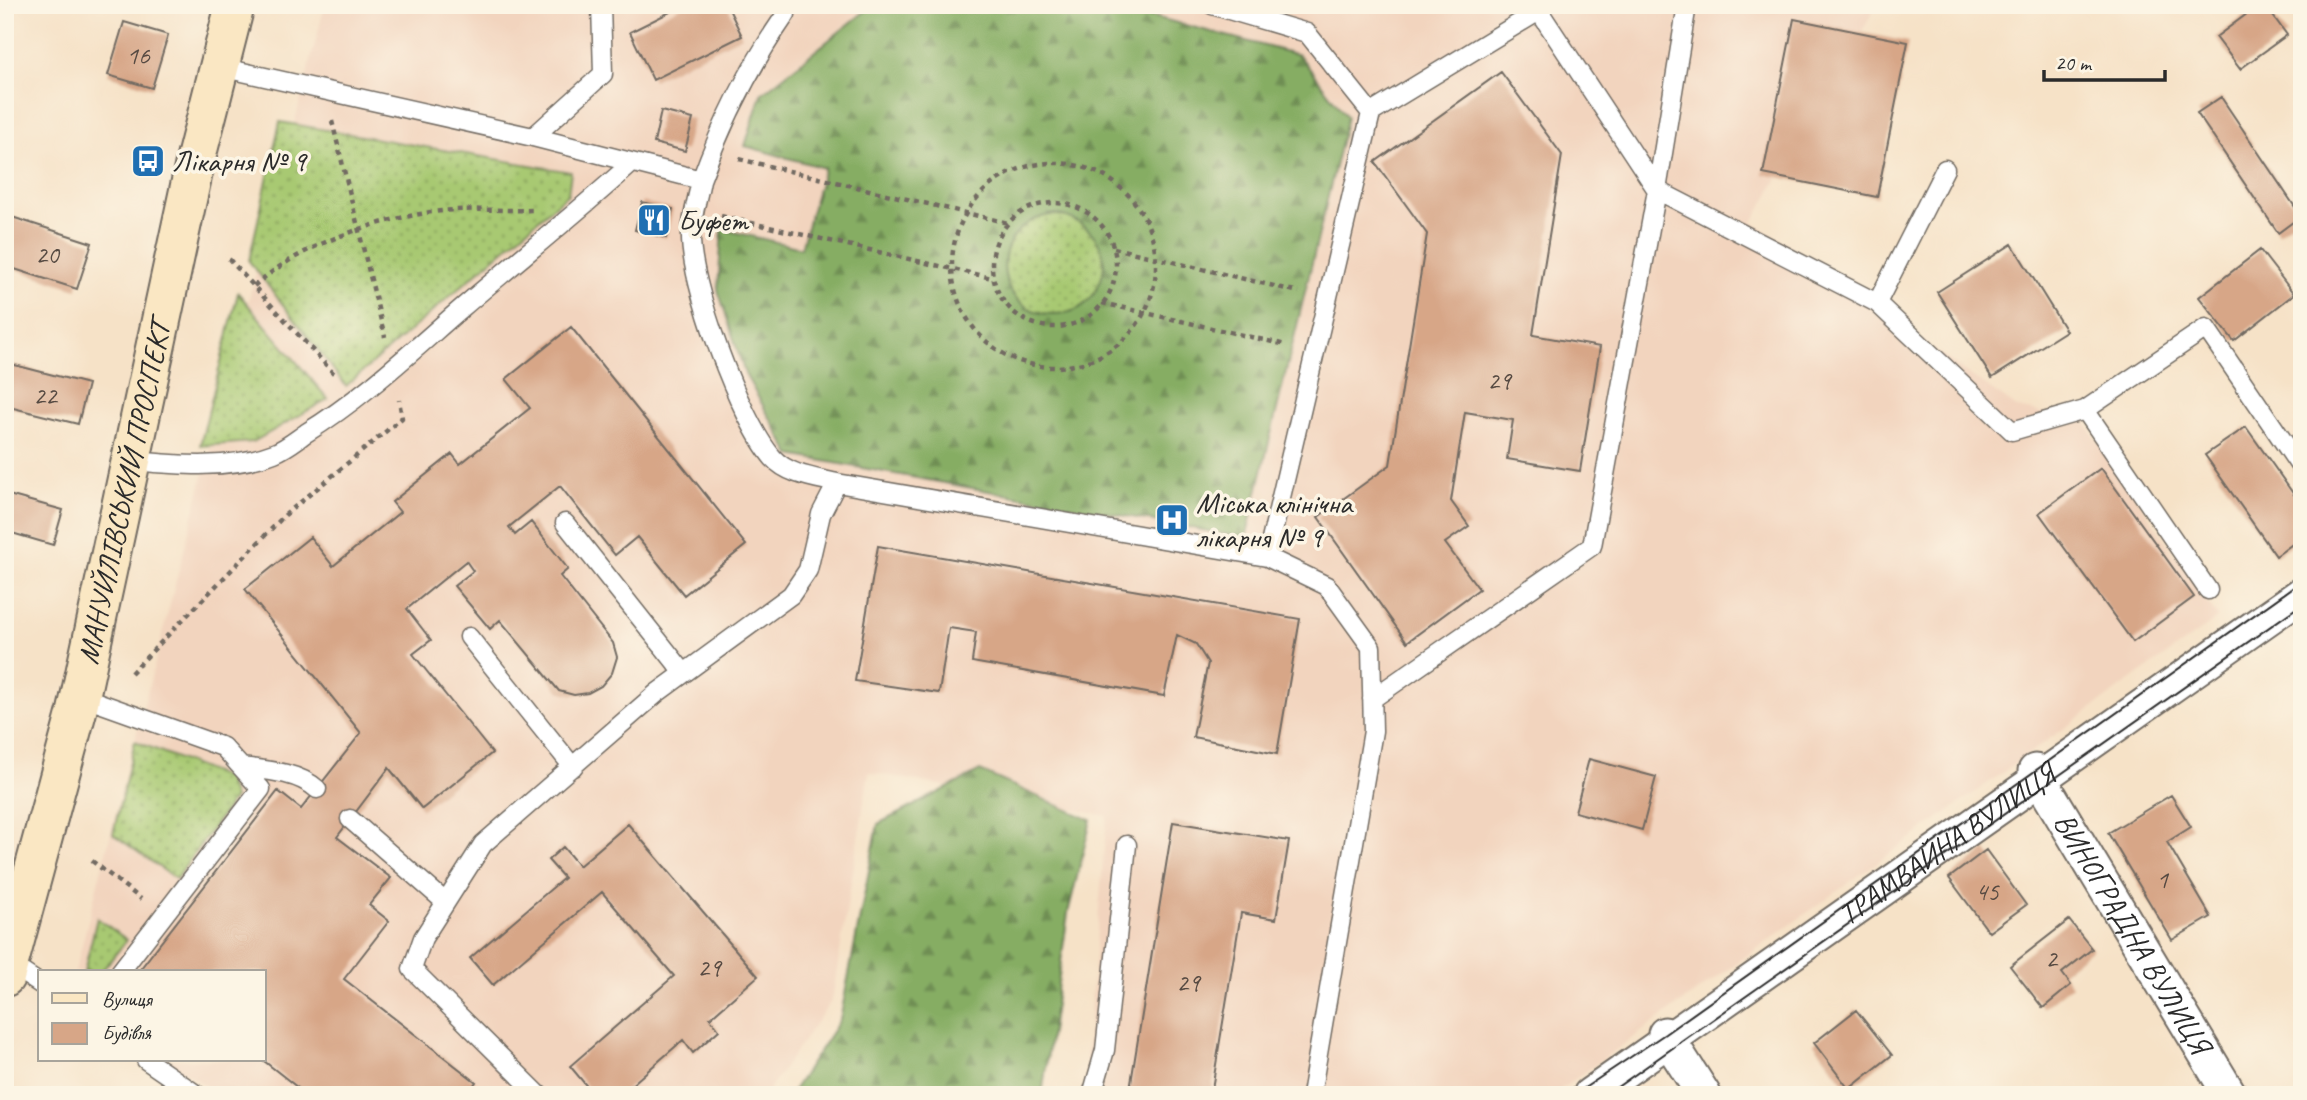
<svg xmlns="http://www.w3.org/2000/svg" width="2307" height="1100" viewBox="0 0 2307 1100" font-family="Caveat,sans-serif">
<defs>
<pattern id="grass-dots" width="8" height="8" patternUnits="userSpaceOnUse" patternTransform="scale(1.75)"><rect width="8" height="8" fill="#a8c972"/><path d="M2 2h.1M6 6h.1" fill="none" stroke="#89a35e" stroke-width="1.8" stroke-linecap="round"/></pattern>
<pattern id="forest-firs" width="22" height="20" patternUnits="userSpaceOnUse" patternTransform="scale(1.75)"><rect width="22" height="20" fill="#86ad64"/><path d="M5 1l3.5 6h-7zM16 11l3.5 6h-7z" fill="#6e8d53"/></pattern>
</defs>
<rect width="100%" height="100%" fill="#fcf5e5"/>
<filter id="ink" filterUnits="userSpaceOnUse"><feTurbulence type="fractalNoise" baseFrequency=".0143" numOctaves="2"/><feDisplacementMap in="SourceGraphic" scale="14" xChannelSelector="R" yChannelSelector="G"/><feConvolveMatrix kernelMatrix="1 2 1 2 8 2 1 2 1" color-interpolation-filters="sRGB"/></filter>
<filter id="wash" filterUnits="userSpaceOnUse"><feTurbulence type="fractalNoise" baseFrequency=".00686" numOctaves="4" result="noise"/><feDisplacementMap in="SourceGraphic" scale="28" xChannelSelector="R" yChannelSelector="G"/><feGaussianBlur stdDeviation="1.57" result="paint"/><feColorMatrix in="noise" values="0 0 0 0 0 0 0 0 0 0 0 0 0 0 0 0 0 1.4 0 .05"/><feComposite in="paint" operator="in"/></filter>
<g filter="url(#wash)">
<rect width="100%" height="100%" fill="#f6e2c7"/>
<path fill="#f2d4be" d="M 325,5 L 1877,5 L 1753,222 L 2017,408 L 2085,422 L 2218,618 L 1553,1095 L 1083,1095 L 1107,816 L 869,772 L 832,1000 L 765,1095 L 220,1095 L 166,1060 L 264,1060 L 264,972 L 75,972 Z"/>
<path fill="url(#grass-dots)" stroke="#6a7a4e" stroke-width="2" d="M 280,122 L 571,172 L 568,194 L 346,386 L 249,261 Z
M1004 265a50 50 0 1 1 100 0a50 50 0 1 1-100 0Z
M 238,293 L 328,399 L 253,442 L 200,446 Z
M 135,741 L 226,778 L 234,798 L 176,879 L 113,834 Z
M 97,918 L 127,940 L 101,972 L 84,972 Z"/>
<path fill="url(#forest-firs)" stroke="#586c48" stroke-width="2" fill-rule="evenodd" d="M 873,5 L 1109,5 L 1299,55 L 1347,117 L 1246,538 L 791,455 L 745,374 L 718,290 L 722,229 L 801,248 L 824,168 L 745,146 L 761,94 ZM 1056,214 C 1089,221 1115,249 1099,284 C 1093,299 1081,311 1064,313 C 993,325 979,223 1056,214 Z
M 980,771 L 1091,820 L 1068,913 L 1042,1095 L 790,1095 L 840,1020 L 878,824 Z"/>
<g id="blocks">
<path fill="#d7a687" d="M 684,5 L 727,5 L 742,36 L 653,80 L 630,32 Z
M 2259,5 L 2265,5 L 2287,35 L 2240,69 L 2216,37 Z
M 1794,19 L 1908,42 L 1877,197 L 1763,174 Z
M 124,22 L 168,35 L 152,88 L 108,75 Z
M 1501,72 L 1562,155 L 1533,335 L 1600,347 L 1580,471 L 1507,459 L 1513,420 L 1465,412 L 1451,501 L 1469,526 L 1445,543 L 1479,589 L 1407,642 L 1318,517 L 1390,465 L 1427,234 L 1375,162 Z
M 2221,97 L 2301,216 L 2278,233 L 2197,113 Z
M 661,111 L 693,119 L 685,151 L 654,143 Z
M 642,202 L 673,209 L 666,238 L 635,230 Z
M 12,217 L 92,243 L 77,289 L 5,266 L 5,236 Z
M 2012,244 L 2066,331 L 1992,378 L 1937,292 Z
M 2260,250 L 2294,294 L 2234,341 L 2199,297 Z
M 571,327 L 746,545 L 684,595 L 637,537 L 615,555 L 560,486 L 509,527 L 515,535 L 531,522 L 568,569 L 560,576 L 613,643 L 617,657 L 612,673 L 601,686 L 588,693 L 574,695 L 559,691 L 500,620 L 490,629 L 454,586 L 473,571 L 466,561 L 407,609 L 431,640 L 413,654 L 492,753 L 422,809 L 389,768 L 337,837 L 391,878 L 369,905 L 389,921 L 344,979 L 476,1082 L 466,1095 L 307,1095 L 264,1061 L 264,972 L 138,972 L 278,791 L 301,809 L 361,733 L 245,589 L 310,537 L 333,566 L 400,512 L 392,502 L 452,454 L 460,464 L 530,408 L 506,379 Z
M 7,363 L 88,384 L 78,424 L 5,406 Z
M 2246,427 L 2302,506 L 2302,537 L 2276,556 L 2205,455 Z
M 2101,468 L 2194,597 L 2133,642 L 2039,513 Z
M 5,494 L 63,510 L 53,545 L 5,531 Z
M 878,546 L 1300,619 L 1277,754 L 1193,737 L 1208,663 L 1196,644 L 1177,635 L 1164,696 L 972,662 L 976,632 L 949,628 L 939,693 L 855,681 Z
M 1589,759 L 1656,777 L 1642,830 L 1575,812 Z
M 2171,795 L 2191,827 L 2167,842 L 2211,917 L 2172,940 L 2108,833 Z
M 1173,822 L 1289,841 L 1276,919 L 1241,913 L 1211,1095 L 1129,1095 Z
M 628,824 L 758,976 L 710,1018 L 719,1030 L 693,1053 L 683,1040 L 620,1095 L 594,1095 L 570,1066 L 674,976 L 602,892 L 493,985 L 470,958 L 564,878 L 548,860 L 563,847 L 579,866 Z
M 1986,850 L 2026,905 L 1989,932 L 1949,878 Z
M 2069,920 L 2092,949 L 2062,973 L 2071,985 L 2043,1008 L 2010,966 Z
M 1856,1010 L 1892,1055 L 1849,1089 L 1814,1043 Z"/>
</g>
</g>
<g filter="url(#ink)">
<use href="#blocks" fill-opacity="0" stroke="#726b62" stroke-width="2"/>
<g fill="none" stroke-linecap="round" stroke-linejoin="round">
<g stroke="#726b62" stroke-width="21">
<path id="lane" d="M 1212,5 L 1307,33 L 1371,113 L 1267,557
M 1687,5 L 1657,190 L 1877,303 L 1945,169
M 220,67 L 533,137 L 603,74 L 601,5
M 1371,113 L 1539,11 L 1657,190 L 1592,546 L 1372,699
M 533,137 L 701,180 C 698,197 692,215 691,233 C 689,283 740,420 773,458 C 788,475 816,478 837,483 L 1267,557 L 1327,586 L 1371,647 L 1373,731 L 1311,1095
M 701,180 C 723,120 750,66 786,14 L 782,5
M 1877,303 L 2012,431 L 2085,410 L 2208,590
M 2085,410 L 2206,328 L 2302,469
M 133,461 C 178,465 230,470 274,453 C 285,449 296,440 306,433 C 363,398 412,351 463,307 C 519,259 577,213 632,163
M 565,523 L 684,673
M 469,637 L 573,767
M 80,696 L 223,747 L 261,789 L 120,972
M 241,767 C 265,770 298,772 317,789
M 350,819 L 444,901
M 10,964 L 40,984
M 146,1060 L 197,1095
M 539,1095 L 412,969 L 423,938 L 483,844 L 657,693 L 791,595 L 808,570 L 821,514 L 837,483
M 1092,1095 L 1105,1050 L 1127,845"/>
</g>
<g stroke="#726b62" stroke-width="37">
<g id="street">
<path id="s1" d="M 2035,771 L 2230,1095"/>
<path d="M 1665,1034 L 1704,1095"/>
<path id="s2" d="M 1590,1095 L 2302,594"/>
</g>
</g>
<g stroke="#726b62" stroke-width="42">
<g id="secondary">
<path id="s3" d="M 5,977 L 77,711 L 196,158 L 235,5"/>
</g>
</g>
<path stroke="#726b62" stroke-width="4.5" stroke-dasharray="5 5" stroke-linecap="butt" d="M 332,121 L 385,337
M 739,159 L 1008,223
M952 265a102 102 0 1 1 204 0a102 102 0 1 1-204 0Z
M992 265a62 62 0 1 1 124 0a62 62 0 1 1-124 0Z
M 721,216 L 992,278
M 1114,248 L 1299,292
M 229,259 L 337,377
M 254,286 C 300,246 366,223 426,213 C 460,207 499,211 533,210
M 1102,303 L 1286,345
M 131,673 L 285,515 L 402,418 L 399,400
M 92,861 L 141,899"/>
<use href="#lane" stroke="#fff" stroke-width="18"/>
<use href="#street" stroke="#fff" stroke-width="33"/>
<use href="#secondary" stroke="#fae7c3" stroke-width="38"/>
<path stroke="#2b2b2b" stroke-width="2" d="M 1574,1095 L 1665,1034 L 2302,581
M 1606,1095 L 2302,604"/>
</g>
</g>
<defs>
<g id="bus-square" transform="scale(1.75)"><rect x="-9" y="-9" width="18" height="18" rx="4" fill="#1f6fb2" stroke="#fcf5e5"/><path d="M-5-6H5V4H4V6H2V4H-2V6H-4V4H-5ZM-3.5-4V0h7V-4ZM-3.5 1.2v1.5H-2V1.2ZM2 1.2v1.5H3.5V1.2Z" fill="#fff"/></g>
<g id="restaurant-square" transform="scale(1.75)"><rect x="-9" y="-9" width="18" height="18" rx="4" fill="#1f6fb2" stroke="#fcf5e5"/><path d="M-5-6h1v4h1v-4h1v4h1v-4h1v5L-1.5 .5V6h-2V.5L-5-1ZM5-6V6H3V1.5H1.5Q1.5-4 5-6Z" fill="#fff"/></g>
<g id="hospital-square" transform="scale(1.75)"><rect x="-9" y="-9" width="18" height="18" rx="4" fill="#1f6fb2" stroke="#fcf5e5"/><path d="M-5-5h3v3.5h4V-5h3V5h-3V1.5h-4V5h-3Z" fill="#fff"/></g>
</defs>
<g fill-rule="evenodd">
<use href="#bus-square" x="148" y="161"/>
<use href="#restaurant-square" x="654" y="220"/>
<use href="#hospital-square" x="1172" y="520"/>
</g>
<g text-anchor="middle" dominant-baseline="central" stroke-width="7" stroke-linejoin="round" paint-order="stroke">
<g font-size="26" fill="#564a42">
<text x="138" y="55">16</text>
<text x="47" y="254">20</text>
<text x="1499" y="380">29</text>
<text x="45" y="395">22</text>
<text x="2162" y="879">1</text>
<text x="1987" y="891">45</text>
<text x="2051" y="958">2</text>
<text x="709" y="967">29</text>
<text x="1188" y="982">29</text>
</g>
<g font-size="30" fill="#2b2b2b" stroke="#fcf5e5" text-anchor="start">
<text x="172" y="161">Лікарня № 9</text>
<text x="678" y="220">Буфет</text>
<text x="1196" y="503">Міська клінічна<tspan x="1196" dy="34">лікарня № 9</tspan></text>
</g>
<g font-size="30" fill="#2b2b2b" stroke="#fcf5e5">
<text stroke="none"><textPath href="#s3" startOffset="499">МАНУЙЛІВСЬКИЙ ПРОСПЕКТ</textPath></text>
<text stroke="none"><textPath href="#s2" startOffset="436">ТРАМВАЙНА ВУЛИЦЯ</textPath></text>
<text stroke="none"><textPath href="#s1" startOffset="189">ВИНОГРАДНА ВУЛИЦЯ</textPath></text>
</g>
</g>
<rect width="2307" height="1100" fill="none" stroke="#fcf5e5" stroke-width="28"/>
<rect x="38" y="970" width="228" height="91" fill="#fcf5e5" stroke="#a8a49b" stroke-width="2"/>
<rect x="52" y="993" width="35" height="10" fill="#fae7c3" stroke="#a8a49b" stroke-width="2"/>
<text x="102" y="1006" font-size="21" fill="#2b2b2b">Вулиця</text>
<rect x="52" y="1023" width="35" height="21" fill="#d7a687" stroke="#a8a49b" stroke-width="2"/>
<text x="102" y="1040" font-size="21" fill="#2b2b2b">Будівля</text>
<path d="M2044 70v10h121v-10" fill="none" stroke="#2b2b2b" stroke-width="3.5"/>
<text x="2055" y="70" font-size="21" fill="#2b2b2b" stroke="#fcf5e5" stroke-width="5" paint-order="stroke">20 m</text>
</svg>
